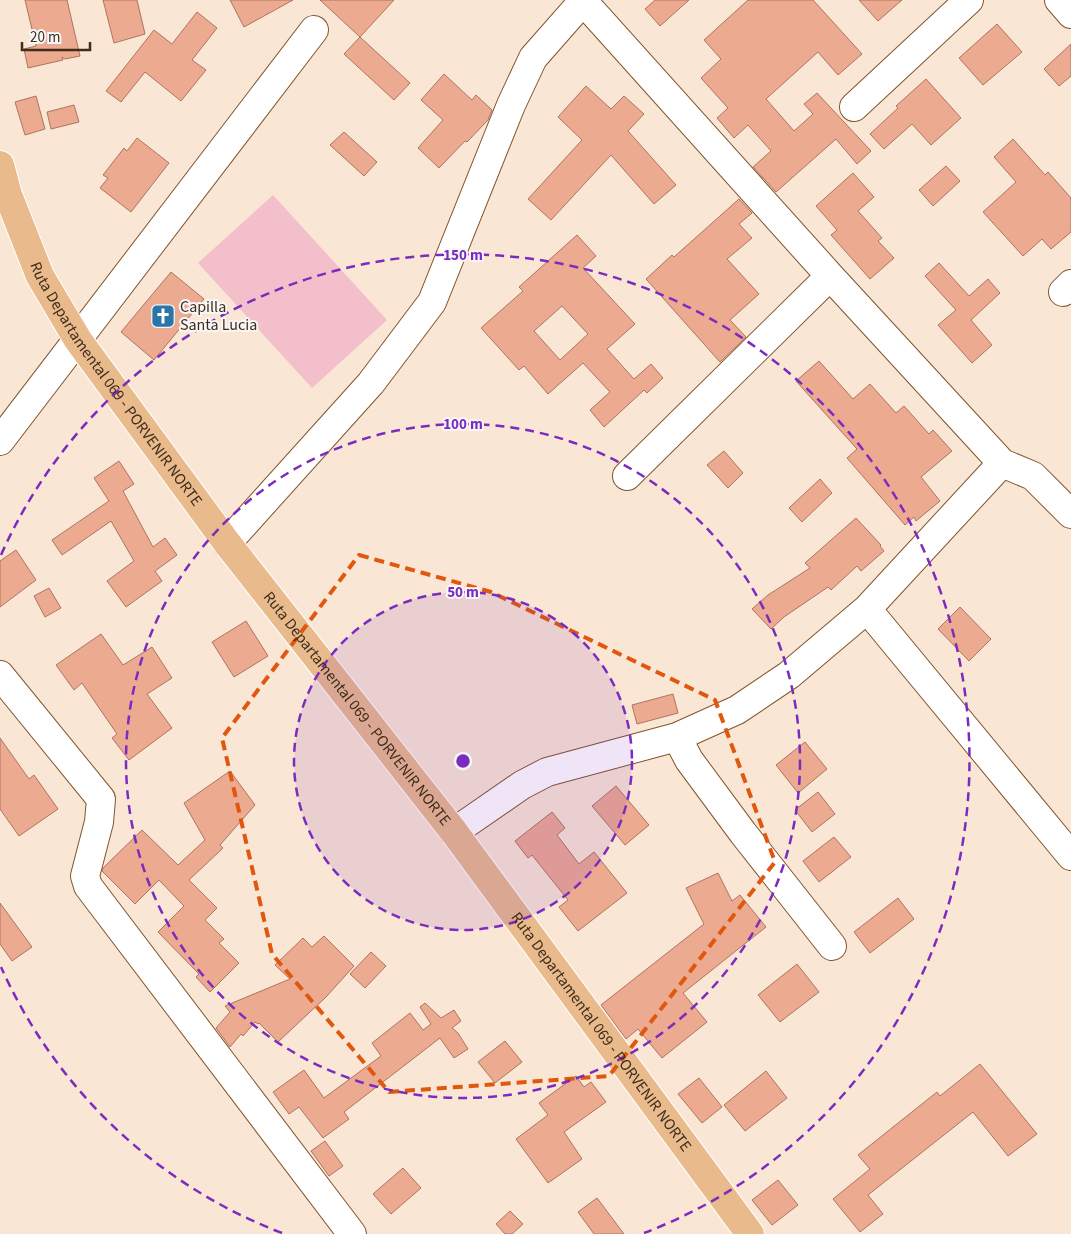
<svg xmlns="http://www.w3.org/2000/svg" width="1071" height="1234" viewBox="0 0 1071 1234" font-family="'Source Sans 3',sans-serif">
<rect width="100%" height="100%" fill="#fae6d4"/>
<path fill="#f2bfcb" d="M 273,195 L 387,320 L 312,388 L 198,263 Z"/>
<path fill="#ecaa91" stroke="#ae745e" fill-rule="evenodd" d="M 25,0 L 67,0 L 80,56 L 65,59 L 62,57 L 63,60 L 28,68 L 24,49 L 36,46 Z
M 103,0 L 137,0 L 145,34 L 114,43 Z
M 230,0 L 293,0 L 244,27 Z
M 320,0 L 394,0 L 360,37 Z
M 655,0 L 689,0 L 660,26 L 645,9 Z
M 748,0 L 813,0 L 862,54 L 838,75 L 818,52 L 766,99 L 794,131 L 813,114 L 804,104 L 817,93 L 871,151 L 857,164 L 836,139 L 776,192 L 753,167 L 771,151 L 748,125 L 734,138 L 717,118 L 728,108 L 701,78 L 721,59 L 704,40 Z
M 859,0 L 902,0 L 878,21 Z
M 197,12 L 217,28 L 192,60 L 206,70 L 181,101 L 145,72 L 121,102 L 106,91 L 154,30 L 172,44 Z
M 997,24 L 1022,52 L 983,85 L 959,58 Z
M 360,37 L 410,83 L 394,100 L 344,54 Z
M 1071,44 L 1071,76 L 1059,86 L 1044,69 Z
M 444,74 L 472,100 L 476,95 L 492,110 L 488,120 L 467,142 L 465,141 L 439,168 L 418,148 L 443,120 L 421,100 Z
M 926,79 L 961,118 L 931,145 L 912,124 L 884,149 L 870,134 L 898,108 L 896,106 Z
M 586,86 L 611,109 L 624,96 L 644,114 L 628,131 L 676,185 L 654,204 L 611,155 L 551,220 L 528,199 L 582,140 L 558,117 Z
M 36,96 L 45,129 L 25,135 L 15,102 Z
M 74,105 L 79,122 L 51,129 L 47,112 Z
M 344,132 L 377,162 L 364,176 L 330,145 Z
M 137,138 L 169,163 L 131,212 L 100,188 L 108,178 L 103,175 L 124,148 L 127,151 Z
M 1013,139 L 1045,175 L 1048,172 L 1071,198 L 1071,232 L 1051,249 L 1042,239 L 1023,256 L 983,212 L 1016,182 L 994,157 Z
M 946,166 L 960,181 L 933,206 L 919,190 Z
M 853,173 L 874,197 L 858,211 L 882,238 L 878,241 L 894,258 L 870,279 L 831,235 L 837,230 L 816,206 Z
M 739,199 L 752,213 L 739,224 L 752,238 L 727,259 L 759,294 L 730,320 L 746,337 L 720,362 L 646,279 L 672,255 L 674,257 Z
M 577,235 L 596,256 L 583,268 L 635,324 L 607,349 L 634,379 L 651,364 L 663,378 L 647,393 L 644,390 L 604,427 L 590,410 L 610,392 L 583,363 L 548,394 L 524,366 L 519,370 L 481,328 L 523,291 L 519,287 ZM 562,306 L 588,334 L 560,360 L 534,331 Z
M 939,263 L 969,296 L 988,279 L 1000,293 L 971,320 L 992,345 L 972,363 L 938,325 L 956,310 L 925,276 Z
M 171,272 L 204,299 L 154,360 L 121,332 Z
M 819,361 L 853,399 L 870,384 L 896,413 L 904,406 L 929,434 L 933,430 L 952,451 L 921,477 L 940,501 L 916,521 L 914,517 L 905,525 L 847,458 L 857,449 L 796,381 Z
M 724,451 L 743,473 L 728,488 L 707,465 Z
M 119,461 L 134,484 L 123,491 L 153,547 L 165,538 L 177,555 L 155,571 L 162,581 L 126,607 L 107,581 L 134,561 L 111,521 L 62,555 L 52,540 L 109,501 L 94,478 Z
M 820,479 L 832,493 L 802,522 L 789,508 Z
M 856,518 L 881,545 L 880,546 L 884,551 L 861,571 L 857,566 L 831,590 L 828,587 L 784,617 L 771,629 L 752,609 L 768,595 L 810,568 L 805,563 Z
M 16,550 L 36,580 L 0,607 L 0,561 Z
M 49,588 L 61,608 L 45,617 L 34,596 Z
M 960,607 L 991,639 L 969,661 L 938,629 Z
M 246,621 L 268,656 L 234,677 L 212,642 Z
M 101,634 L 123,665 L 152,647 L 172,678 L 147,694 L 172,728 L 129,760 L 112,738 L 117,734 L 82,683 L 74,690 L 56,665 Z
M 673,694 L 678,713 L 637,724 L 632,705 Z
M 0,738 L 29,779 L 34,775 L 58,809 L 19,836 L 0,809 Z
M 805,742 L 827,769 L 798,793 L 776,765 Z
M 230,771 L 255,805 L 220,845 L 223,848 L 189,880 L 217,908 L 205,920 L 224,939 L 219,943 L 239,963 L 210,992 L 196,977 L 199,974 L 158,932 L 184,906 L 159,880 L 135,904 L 102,871 L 103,868 L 142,830 L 178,865 L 205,840 L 184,803 Z
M 616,786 L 649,825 L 625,845 L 592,806 Z
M 818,792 L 835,814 L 812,832 L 795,810 Z
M 552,812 L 565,828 L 557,835 L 579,864 L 594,852 L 627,893 L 578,931 L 559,907 L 568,900 L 532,855 L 528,858 L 515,841 Z
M 834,837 L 851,857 L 819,882 L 803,861 Z
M 718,873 L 732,901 L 740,895 L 766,927 L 683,993 L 707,1022 L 662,1058 L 638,1029 L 626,1039 L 601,1005 L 704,924 L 686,888 Z
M 898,898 L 914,919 L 870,953 L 854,932 Z
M 0,903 L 32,947 L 12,961 L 0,944 Z
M 324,936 L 354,966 L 326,997 L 278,1042 L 259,1023 L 258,1024 L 255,1022 L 243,1036 L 241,1034 L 230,1047 L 216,1028 L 230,1012 L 225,1006 L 290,979 L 275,965 L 303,938 L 312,947 Z
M 371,952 L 386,966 L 365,988 L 350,974 Z
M 797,964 L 819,992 L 780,1022 L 758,995 Z
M 425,1003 L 441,1018 L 454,1010 L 461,1021 L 452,1028 L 458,1033 L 468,1049 L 454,1058 L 440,1038 L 344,1112 L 349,1119 L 323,1138 L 299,1107 L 289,1114 L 273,1092 L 304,1070 L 324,1098 L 381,1056 L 372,1043 L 410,1013 L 423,1030 L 431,1024 L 420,1007 Z
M 505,1041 L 522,1062 L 495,1083 L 478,1062 Z
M 980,1064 L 1037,1134 L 1008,1156 L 973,1112 L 868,1195 L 883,1214 L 860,1232 L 833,1199 L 870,1169 L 858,1155 L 937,1092 L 940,1096 Z
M 766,1071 L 787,1098 L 745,1131 L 724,1105 Z
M 576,1076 L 584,1087 L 591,1082 L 606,1102 L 564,1132 L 582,1159 L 548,1183 L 516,1139 L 548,1115 L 539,1103 Z
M 699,1078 L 722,1107 L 702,1123 L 678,1094 Z
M 325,1141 L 343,1166 L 329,1176 L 311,1151 Z
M 403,1168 L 421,1188 L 391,1214 L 373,1194 Z
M 778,1180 L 798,1205 L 772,1225 L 752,1200 Z
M 597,1198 L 624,1234 L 594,1234 L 578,1212 Z
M 510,1211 L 523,1224 L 512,1234 L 505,1234 L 496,1224 Z"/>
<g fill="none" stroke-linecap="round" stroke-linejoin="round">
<g stroke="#81552c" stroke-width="30">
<path id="minor" d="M 582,0 L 830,276 L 1002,463 L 1033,476 L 1071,514
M 1059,0 L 1071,14
M 854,107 L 969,0
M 1063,292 L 1071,284
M 0,441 L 314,30
M 627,476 L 830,276
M 227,543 L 371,383 L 432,302 L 511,105 L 533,58 L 584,0
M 867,609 L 1071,856
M 0,675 L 101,799 L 99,822 L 85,876 L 88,886 L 352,1234
M 677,737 L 689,760 L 743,833 L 832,946
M 454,832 L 522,785 L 547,772 L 677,737 L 737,710 L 789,675 L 867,609 L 1002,463"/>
</g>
<g stroke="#fff" stroke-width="30">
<g id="major">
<path id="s1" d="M 0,165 L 8,195 L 40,276 L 78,340 L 227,543 L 454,832 L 750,1234"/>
</g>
</g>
<use href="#minor" stroke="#fff" stroke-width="28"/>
<use href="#major" stroke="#e8ba8c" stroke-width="28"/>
</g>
<path fill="none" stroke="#e0570d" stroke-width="4" stroke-dasharray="10 6" stroke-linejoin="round" d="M 359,555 L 491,592 L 715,700 L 775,862 L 609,1076 L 389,1092 L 272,954 L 222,738 Z"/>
<circle cx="463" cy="761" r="169" fill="#7b2cbf" fill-opacity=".12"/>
<g fill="none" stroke="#7b2cbf" stroke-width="2.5" stroke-dasharray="9 6">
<circle cx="463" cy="761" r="169"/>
<circle cx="463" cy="761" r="337"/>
<path d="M282 1233A506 506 0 0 1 1 967M1 555A506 506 0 1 1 644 1233"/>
</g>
<defs>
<g id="church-square" transform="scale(1.25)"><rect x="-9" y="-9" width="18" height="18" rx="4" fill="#2a76a9" stroke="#f7f7f7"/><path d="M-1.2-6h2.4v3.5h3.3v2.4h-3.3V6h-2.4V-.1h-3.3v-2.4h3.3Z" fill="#fff"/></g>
</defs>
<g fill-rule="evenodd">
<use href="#church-square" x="163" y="316"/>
</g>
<g text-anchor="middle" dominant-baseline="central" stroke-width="4" stroke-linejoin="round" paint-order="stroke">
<g font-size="16" fill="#3f2c1a" stroke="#f7f7f7" text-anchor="start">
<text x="180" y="307">Capilla<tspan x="180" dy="18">Santa Lucia</tspan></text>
</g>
<g font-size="16" fill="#3f2c1a" stroke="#f7f7f7">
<text stroke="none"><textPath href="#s1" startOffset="250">Ruta Departamental 069 - PORVENIR NORTE</textPath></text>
<text stroke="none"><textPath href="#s1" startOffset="655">Ruta Departamental 069 - PORVENIR NORTE</textPath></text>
<text stroke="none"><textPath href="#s1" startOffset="1060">Ruta Departamental 069 - PORVENIR NORTE</textPath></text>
</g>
</g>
<circle cx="463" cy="761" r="8" fill="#7b2cbf" stroke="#f7f7f7" stroke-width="2.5"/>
<g font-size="15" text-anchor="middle" font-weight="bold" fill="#7b2cbf" stroke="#f7f7f7" stroke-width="4" stroke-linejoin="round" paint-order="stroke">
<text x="463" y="260">150 m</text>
<text x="463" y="429">100 m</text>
<text x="463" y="597">50 m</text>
</g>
<path d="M22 42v8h68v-8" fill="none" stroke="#3f2c1a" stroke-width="2.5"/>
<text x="30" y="42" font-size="15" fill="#3f2c1a" stroke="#f7f7f7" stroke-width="4" paint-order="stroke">20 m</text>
</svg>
